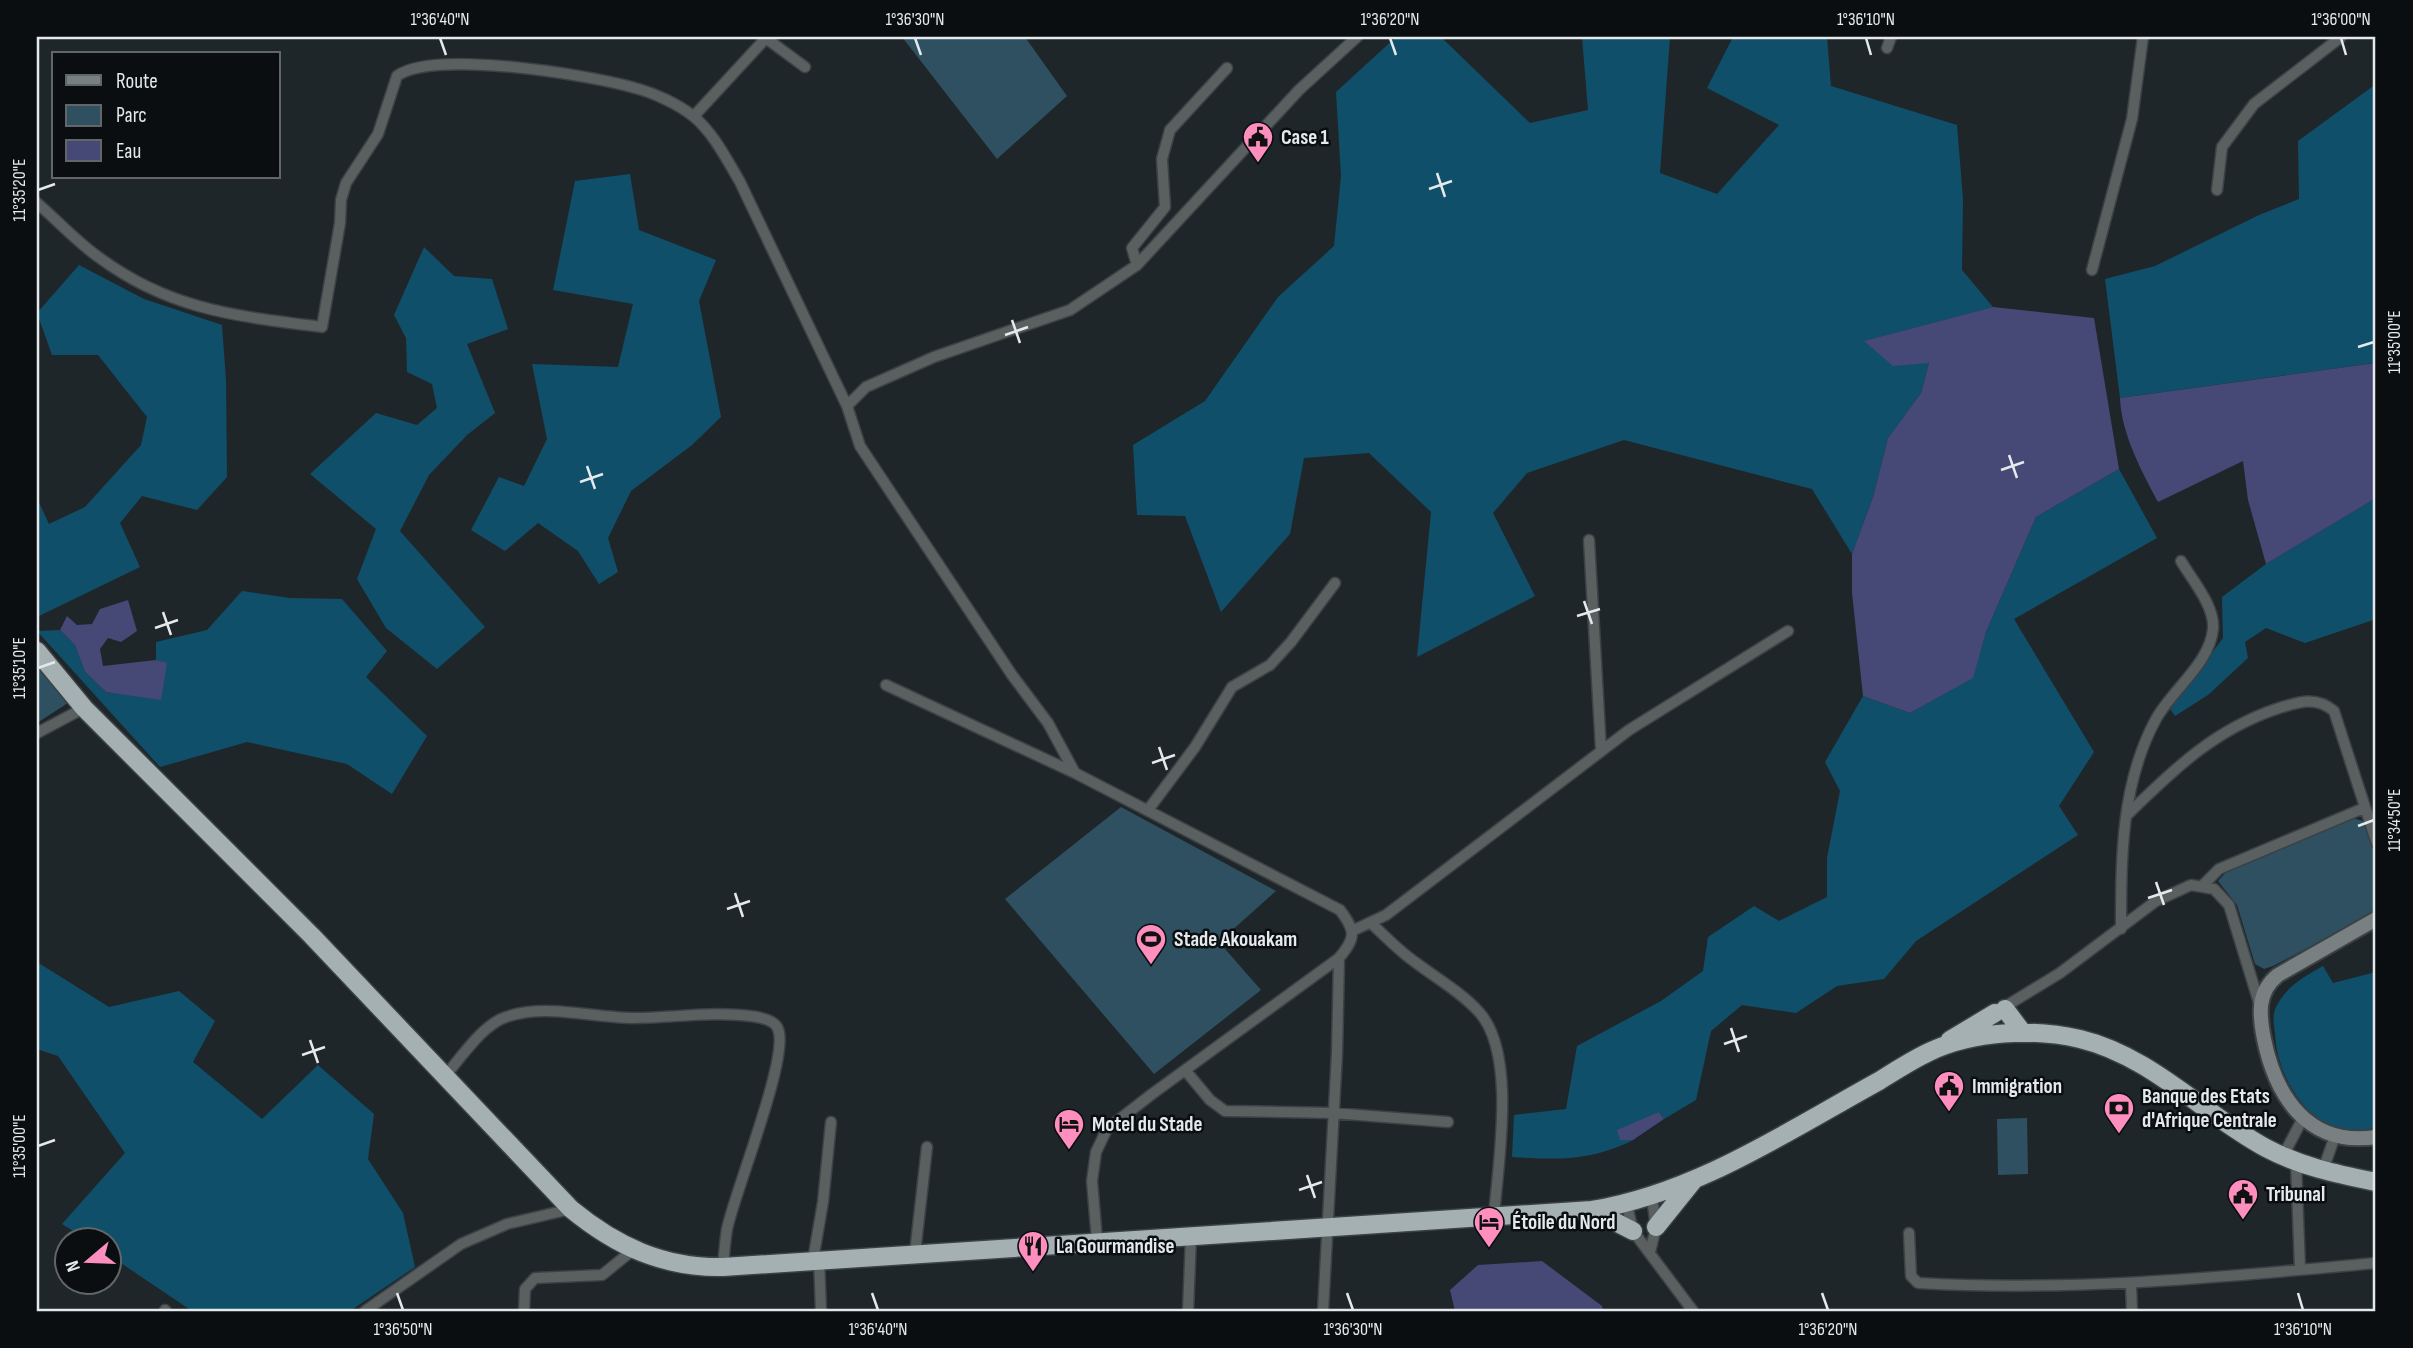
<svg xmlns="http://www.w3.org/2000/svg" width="2413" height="1348" viewBox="0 0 2413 1348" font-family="'Sofia Sans Condensed',sans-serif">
<rect width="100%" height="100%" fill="#1f262a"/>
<path fill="#2e5061" d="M 902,37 L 1025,37 L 1067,96 L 997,159 Z
M 37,666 L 71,701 L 37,723 Z
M 1121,807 L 1276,891 L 1219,942 L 1261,990 L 1154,1074 L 1005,899 Z
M 2352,818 L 2363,821 L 2376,858 L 2376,912 L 2273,966 L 2264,969 L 2255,964 L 2237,905 L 2218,881 L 2228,870 Z
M 2027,1118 L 2028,1174 L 1998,1175 L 1997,1119 Z"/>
<path fill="#104f6a" d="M 1396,37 L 1441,37 L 1530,123 L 1588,110 L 1582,37 L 1670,37 L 1660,173 L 1717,194 L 1779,125 L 1707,88 L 1733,37 L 1827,37 L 1831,86 L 1957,125 L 1963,199 L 1962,270 L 1993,307 L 1865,341 L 1929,363 L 1921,393 L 1888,438 L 1873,497 L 1852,554 L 1812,489 L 1624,440 L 1527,473 L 1493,513 L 1535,596 L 1417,657 L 1431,512 L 1369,453 L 1304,458 L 1290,534 L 1221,612 L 1185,516 L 1137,515 L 1133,445 L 1205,401 L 1278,297 L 1334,246 L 1341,176 L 1336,92 Z
M 2376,84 L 2376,370 L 2374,363 L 2120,398 L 2105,279 L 2155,266 L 2259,215 L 2299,199 L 2298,141 Z
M 630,174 L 639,230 L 716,260 L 699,301 L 721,417 L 692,445 L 631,491 L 608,538 L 618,572 L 599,584 L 578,551 L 538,523 L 505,551 L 471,530 L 499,477 L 524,486 L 547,439 L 532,364 L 618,367 L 633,304 L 553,290 L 575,181 Z
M 424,247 L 454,276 L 492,279 L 508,329 L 467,344 L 495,413 L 467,435 L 429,475 L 400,531 L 485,627 L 437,669 L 386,628 L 357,579 L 376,529 L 310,474 L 376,413 L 417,425 L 437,408 L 432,384 L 407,372 L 406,338 L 394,315 Z
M 79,265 L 144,299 L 222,325 L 226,380 L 227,477 L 197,510 L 142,496 L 120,523 L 140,567 L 37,617 L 37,498 L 49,524 L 85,507 L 141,445 L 147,417 L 98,355 L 52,355 L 37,313 Z
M 2119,469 L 2157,538 L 2014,619 L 2094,752 L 2059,806 L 2078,835 L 1916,941 L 1884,979 L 1837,986 L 1796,1013 L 1742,1005 L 1711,1031 L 1696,1100 L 1664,1119 L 1659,1112 L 1620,1140 L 1633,1140 C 1591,1161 1559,1160 1512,1157 L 1514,1115 L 1566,1109 L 1577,1046 L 1661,1001 L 1703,971 L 1708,937 L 1754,906 L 1779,921 L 1827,897 L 1827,858 L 1840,791 L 1825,762 L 1863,696 L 1910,713 L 1972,678 L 1986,632 L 2036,517 Z
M 2376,498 L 2376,619 L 2305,643 L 2266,628 L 2245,642 L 2248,658 L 2208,695 L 2175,716 L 2170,709 L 2223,638 L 2222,597 L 2266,564 Z
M 242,591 L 290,598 L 342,599 L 387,651 L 366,677 L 427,736 L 392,794 L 347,764 L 247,742 L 160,767 L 37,631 L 60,630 L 75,645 L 85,672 L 106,692 L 138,695 L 167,664 L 156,660 L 156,642 L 207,630 Z
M 37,962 L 109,1007 L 179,991 L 215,1021 L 193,1062 L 262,1119 L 318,1065 L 374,1114 L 368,1159 L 403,1213 L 415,1267 L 350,1311 L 192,1311 L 109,1255 L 108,1240 L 86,1239 L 62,1224 L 125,1153 L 58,1056 L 37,1049 Z
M 2323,966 L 2333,983 L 2376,972 L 2376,1127 C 2320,1148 2277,1083 2275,1034 C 2274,1026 2272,1015 2276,1007 C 2287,986 2302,978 2323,966 Z"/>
<path fill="#464876" d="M 1993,307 L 2094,318 L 2119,469 L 2036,517 L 1986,632 L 1973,678 L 1910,713 L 1863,696 L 1852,593 L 1852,554 L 1873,497 L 1888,438 L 1921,393 L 1929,363 L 1893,366 L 1864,341 Z
M 2375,363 L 2376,498 L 2266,564 L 2248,500 L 2243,461 L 2158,502 C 2142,472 2121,433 2120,398 Z
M 128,600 L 137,631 L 121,642 L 108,638 L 100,649 L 103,666 L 156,660 L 167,663 L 161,700 L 106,692 L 85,672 L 75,645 L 60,630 L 67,616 L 77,625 L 92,624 L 100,609 Z
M 1659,1112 L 1664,1119 L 1633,1140 L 1620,1140 L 1617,1130 Z
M 1542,1261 L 1602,1306 L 1603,1311 L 1455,1311 L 1450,1290 L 1478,1265 Z"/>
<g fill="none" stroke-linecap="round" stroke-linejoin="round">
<g stroke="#3b4145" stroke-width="13">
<path id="street" d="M 767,39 L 805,67
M 1887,48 L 1891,37
M 694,116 L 767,37
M 2217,190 L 2222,147 L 2254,104 L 2341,37
M 37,203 C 57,220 75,240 97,256 C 169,310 236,316 322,327 L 340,223 L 341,200 L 346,183 L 378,134 L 397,76 C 432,49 591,75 635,88 C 654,93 678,104 693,116 C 713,132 727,160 740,182 L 847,406
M 1137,265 L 1132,248 L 1165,207 L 1162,159 L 1170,130 L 1227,68
M 2092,270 L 2132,119 L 2143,37
M 1589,540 L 1601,750
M 886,685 L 1075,773
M 37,733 L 84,708
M 1148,810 L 1195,747 L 1232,687 L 1270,665 L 1291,642 L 1335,583
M 2127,815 C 2174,769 2215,729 2279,708 C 2299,702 2316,696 2334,711 L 2376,841
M 2203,885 L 2219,869 L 2364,808
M 1371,923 C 1385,936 1399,951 1415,962 C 1436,978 1461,992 1479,1012 C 1517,1054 1498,1163 1494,1216
M 2121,929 C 2121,858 2121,783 2156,719 C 2172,690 2210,663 2213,629 C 2215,606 2192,580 2181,561
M 1352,931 L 1386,915 L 1629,730 L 1788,631
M 2001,1009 L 2060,973 L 2156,901 L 2191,885 L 2214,889 L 2229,905 L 2260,1006
M 1185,1070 L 1210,1100 L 1225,1111 L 1333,1113 L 1448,1122
M 445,1076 C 461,1058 482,1025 506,1017 C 545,1003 592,1018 633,1018 C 671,1018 712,1011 750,1016 C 759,1017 775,1020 778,1029 C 790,1056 734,1194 727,1229 C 725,1242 724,1254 723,1267
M 2283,1156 L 2303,1118
M 2296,1163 L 2300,1269
M 2323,1170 L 2335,1136
M 1627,1205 L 1633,1231 L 1693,1311
M 1909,1233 L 1911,1276 L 1918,1283 C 2074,1292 2222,1277 2376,1263
M 1097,1240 L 1092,1181 L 1096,1152 L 1107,1129 L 1152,1094 L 1339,958 C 1356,938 1356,931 1340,910 L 1075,773 L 1048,723 L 1012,675 L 860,446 L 847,406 L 866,387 L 934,357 L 1070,310 L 1137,265 L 1299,90 L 1357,37
M 1650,1252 L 1656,1227 L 1652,1197
M 915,1253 L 927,1147
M 819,1259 L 821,1311
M 813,1260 L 823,1202 L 831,1122
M 2131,1285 L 2132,1311
M 165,1310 L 166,1311
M 365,1311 L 461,1244 L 507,1224 L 571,1209
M 524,1311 L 525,1289 L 535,1278 L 602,1275 L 633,1250
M 1188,1311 L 1191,1236
M 1323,1311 L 1337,1053 L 1339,958"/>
</g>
<g stroke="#3b4145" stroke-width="18">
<path id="secondary" d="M 2376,919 L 2278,975 C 2257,992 2259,1014 2264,1039 C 2276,1098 2309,1147 2376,1137"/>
</g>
<g stroke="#3b4145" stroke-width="21">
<path id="highway" d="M 37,651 L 84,708 L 312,936 L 571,1209 C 616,1246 663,1268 723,1267 L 1592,1210 C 1696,1193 1788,1131 1879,1081 C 1895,1071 1912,1060 1929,1052 C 1973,1031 2033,1028 2080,1039 C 2151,1056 2203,1114 2266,1148 C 2302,1167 2337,1174 2376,1182
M 2005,1009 L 2023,1033
M 1950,1040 L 1995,1013
M 1592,1210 L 1633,1231
M 1656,1227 L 1693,1181"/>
</g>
<use href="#street" stroke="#5a5f60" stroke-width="10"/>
<use href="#secondary" stroke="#798081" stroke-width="14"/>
<use href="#highway" stroke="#a5b0b2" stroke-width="18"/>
</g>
<path fill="none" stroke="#e4e9eb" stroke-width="2.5" d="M 440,38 L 446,55M 915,38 L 921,55M 1390,38 L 1396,55M 1866,38 L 1871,55M 2341,38 L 2346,55M 1437,173 L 1445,197M 1429,189 L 1452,181M 38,190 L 55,184M 1012,320 L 1020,343M 1005,335 L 1028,327M 2358,347 L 2374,342M 2009,455 L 2017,478M 587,466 L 595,489M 2001,470 L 2024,462M 580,482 L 603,474M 1584,601 L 1592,624M 163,612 L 171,635M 1577,616 L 1600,609M 155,628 L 178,620M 38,668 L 55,662M 1159,747 L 1167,770M 1152,763 L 1175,755M 2358,826 L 2374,820M 2156,882 L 2164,905M 735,893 L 743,917M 2148,898 L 2172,890M 727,909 L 750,901M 1731,1028 L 1739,1052M 310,1040 L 318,1063M 1724,1044 L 1747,1036M 302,1055 L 325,1047M 38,1146 L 55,1140M 1307,1175 L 1315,1198M 1299,1190 L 1322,1182M 397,1293 L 403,1310M 872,1293 L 878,1310M 1347,1293 L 1353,1310M 1822,1293 L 1828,1310M 2298,1293 L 2303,1310"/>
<defs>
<g id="civic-pin" transform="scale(1.575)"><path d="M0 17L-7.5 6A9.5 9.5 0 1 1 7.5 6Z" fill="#fe8ebd" stroke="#0b0e10"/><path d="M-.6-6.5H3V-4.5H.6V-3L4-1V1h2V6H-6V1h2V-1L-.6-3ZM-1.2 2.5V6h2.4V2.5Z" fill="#111"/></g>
<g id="stadium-pin" transform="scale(1.575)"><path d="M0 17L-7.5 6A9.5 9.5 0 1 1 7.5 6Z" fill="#fe8ebd" stroke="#0b0e10"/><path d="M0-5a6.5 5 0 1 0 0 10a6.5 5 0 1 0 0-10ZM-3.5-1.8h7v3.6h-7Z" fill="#111"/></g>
<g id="bank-pin" transform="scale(1.575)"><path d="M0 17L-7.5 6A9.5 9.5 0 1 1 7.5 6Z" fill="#fe8ebd" stroke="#0b0e10"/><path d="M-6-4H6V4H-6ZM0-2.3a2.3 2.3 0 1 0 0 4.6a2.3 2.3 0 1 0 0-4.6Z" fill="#111"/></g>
<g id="hotel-pin" transform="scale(1.575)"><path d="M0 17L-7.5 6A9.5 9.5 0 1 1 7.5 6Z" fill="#fe8ebd" stroke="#0b0e10"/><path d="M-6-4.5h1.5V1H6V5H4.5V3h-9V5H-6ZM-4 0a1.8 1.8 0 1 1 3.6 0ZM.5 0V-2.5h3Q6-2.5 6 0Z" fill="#111"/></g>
<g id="restaurant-pin" transform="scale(1.575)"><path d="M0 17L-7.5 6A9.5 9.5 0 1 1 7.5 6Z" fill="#fe8ebd" stroke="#0b0e10"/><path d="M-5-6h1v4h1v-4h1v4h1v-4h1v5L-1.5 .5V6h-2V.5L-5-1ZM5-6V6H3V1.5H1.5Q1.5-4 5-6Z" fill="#111"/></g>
</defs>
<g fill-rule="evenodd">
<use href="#civic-pin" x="1258" y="137"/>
<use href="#stadium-pin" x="1151" y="939"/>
<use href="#civic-pin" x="1949" y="1086"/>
<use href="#bank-pin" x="2119" y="1108"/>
<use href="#hotel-pin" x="1069" y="1124"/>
<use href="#civic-pin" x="2243" y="1194"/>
<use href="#hotel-pin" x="1489" y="1222"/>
<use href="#restaurant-pin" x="1033" y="1246"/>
</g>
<g text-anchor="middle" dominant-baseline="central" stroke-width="5" stroke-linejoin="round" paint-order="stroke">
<g font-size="21" font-weight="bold" fill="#e4e9eb" stroke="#0b0e10" text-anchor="start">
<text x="1281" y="137">Case 1</text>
<text x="1174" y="939">Stade Akouakam</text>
<text x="1972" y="1086">Immigration</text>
<text x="2142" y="1096">Banque des Etats<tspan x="2142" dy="24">d'Afrique Centrale</tspan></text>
<text x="1092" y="1124">Motel du Stade</text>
<text x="2266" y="1194">Tribunal</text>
<text x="1512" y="1222">Étoile du Nord</text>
<text x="1056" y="1246">La Gourmandise</text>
</g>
</g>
<rect width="2413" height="1348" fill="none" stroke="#0b0e10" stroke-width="77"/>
<rect x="52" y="52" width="228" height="126" fill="#0b0e10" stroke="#626668" stroke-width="2"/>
<rect x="66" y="75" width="35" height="10" fill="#798081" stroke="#626668" stroke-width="2"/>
<text x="116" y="88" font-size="21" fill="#e4e9eb">Route</text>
<rect x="66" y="105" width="35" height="21" fill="#2e5061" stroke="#626668" stroke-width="2"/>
<text x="116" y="122" font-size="21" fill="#e4e9eb">Parc</text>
<rect x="66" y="140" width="35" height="21" fill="#464876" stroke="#626668" stroke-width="2"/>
<text x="116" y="158" font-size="21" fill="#e4e9eb">Eau</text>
<g transform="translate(88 1261) rotate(251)"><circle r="33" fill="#0b0e10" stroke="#626668" stroke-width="2"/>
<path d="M0-5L12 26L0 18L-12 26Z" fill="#fe8ebd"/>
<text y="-10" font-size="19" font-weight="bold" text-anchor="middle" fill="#e4e9eb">N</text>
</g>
<rect x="38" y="38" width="2336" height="1272" fill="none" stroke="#e4e9eb" stroke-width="2.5"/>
<g font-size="18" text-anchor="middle" fill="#e4e9eb">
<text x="440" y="25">1°36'40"N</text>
<text x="915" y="25">1°36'30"N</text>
<text x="1390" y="25">1°36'20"N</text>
<text x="1866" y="25">1°36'10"N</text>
<text x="2341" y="25">1°36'00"N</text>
<text transform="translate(19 190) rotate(-90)" y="6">11°35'20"E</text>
<text transform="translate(2394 342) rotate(-90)" y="6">11°35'00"E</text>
<text transform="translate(19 668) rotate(-90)" y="6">11°35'10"E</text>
<text transform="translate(2394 820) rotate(-90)" y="6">11°34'50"E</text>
<text transform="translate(19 1146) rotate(-90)" y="6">11°35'00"E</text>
<text x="403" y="1335">1°36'50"N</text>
<text x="878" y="1335">1°36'40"N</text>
<text x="1353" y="1335">1°36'30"N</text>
<text x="1828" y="1335">1°36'20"N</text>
<text x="2303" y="1335">1°36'10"N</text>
</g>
</svg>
